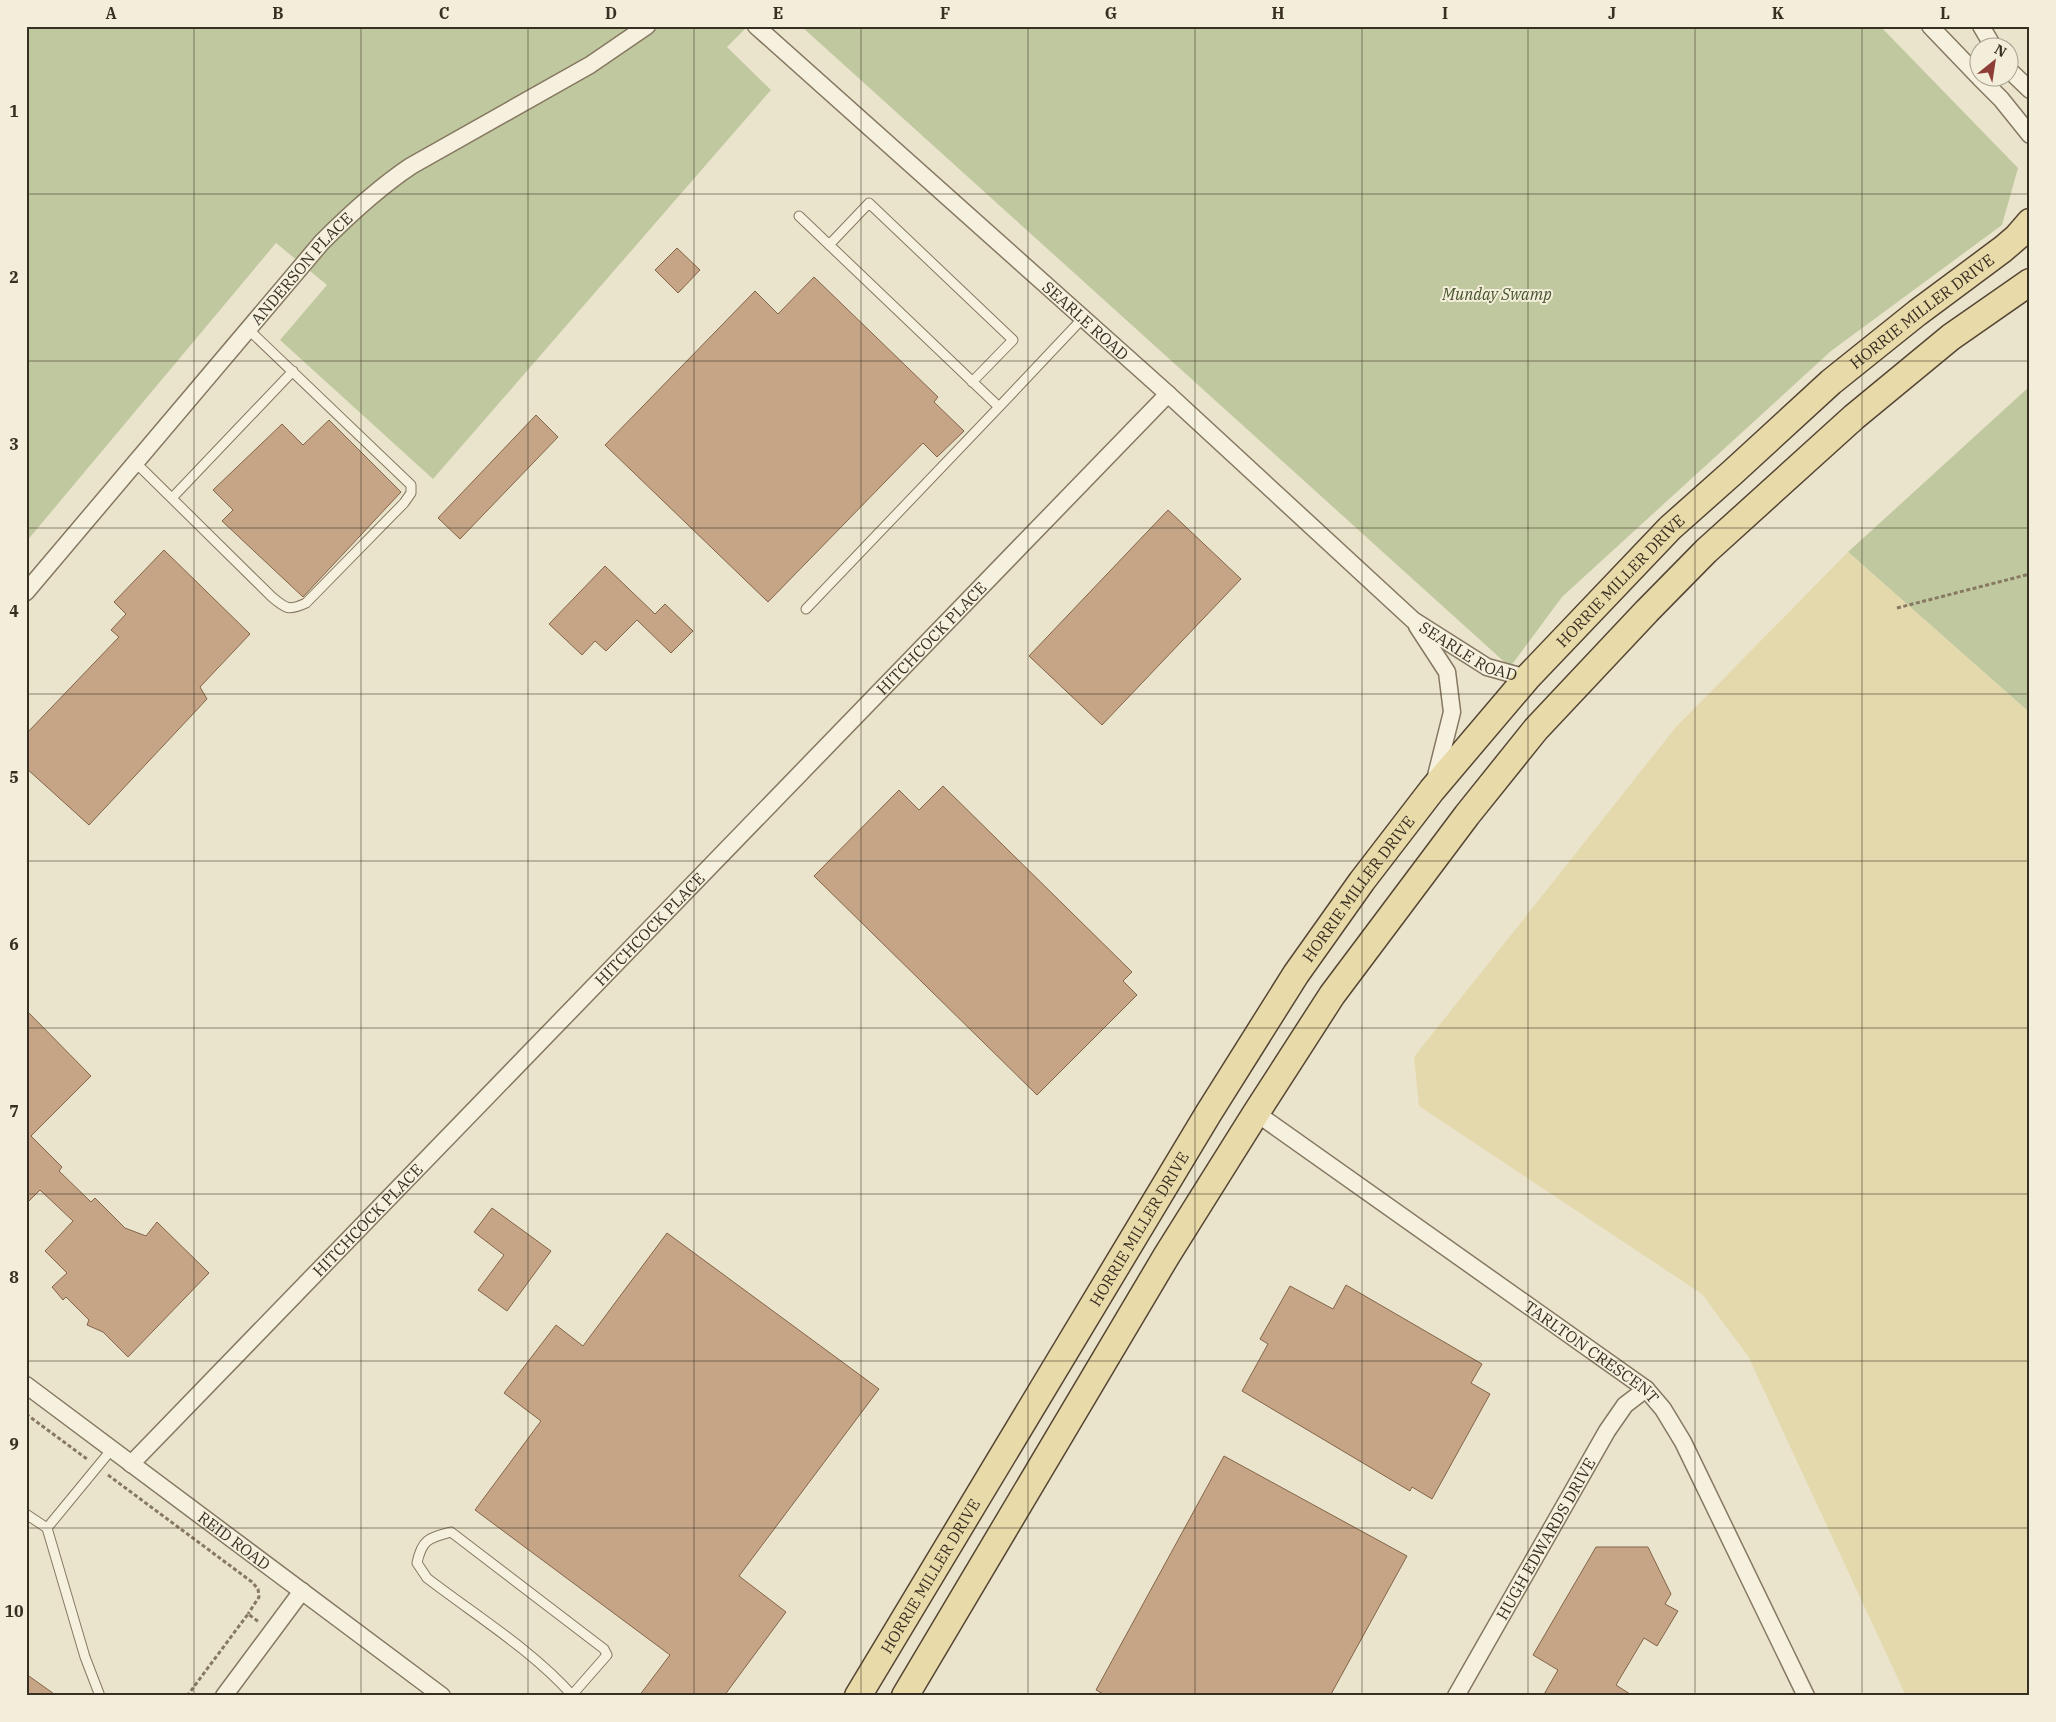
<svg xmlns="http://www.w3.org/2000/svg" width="2056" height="1722" viewBox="0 0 2056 1722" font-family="'IBM Plex Serif',serif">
<rect width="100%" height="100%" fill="#ebe4cc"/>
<path fill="#c0c8a0" d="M 26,26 L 748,26 L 727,47 L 771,90 L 433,479 L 280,340 L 327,285 L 276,243 L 26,542 Z
M 801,26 L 1880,26 L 2018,168 L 2002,225 L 1831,351 L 1562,597 L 1510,667 Z
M 2030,386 L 2030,713 L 1848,552 Z"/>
<path fill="#e3d9ac" d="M 1848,552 L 2030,713 L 2030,1696 L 1906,1696 L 1748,1356 L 1702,1294 L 1419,1106 L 1414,1057 L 1676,727 Z"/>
<path fill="#c5a586" stroke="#836549" d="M 677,248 L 700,270 L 678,293 L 655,270 Z
M 814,277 L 938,397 L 934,402 L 964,431 L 937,457 L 923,443 L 768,602 L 605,445 L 755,291 L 778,314 Z
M 536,415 L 558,437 L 460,539 L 438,518 Z
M 329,420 L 401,492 L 303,597 L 222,521 L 233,510 L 213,490 L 282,424 L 303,445 Z
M 1168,510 L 1241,579 L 1102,725 L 1029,656 Z
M 164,550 L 250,634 L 200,687 L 207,699 L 89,825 L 26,768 L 26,734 L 119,637 L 111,630 L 126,614 L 114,602 Z
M 605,566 L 655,614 L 665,604 L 693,631 L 671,653 L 637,620 L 606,651 L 595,641 L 582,655 L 549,624 Z
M 943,786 L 1132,972 L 1123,981 L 1137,995 L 1037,1095 L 814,876 L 899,790 L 919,810 Z
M 26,1010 L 91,1076 L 31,1136 L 62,1167 L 59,1171 L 91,1202 L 95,1198 L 125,1228 L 146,1236 L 157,1222 L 209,1273 L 128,1357 L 103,1332 L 87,1325 L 89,1320 L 66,1297 L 63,1300 L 52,1287 L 67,1273 L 45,1251 L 73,1221 L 40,1190 L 26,1204 Z
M 492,1208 L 551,1251 L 507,1311 L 478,1290 L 504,1255 L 474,1232 Z
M 667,1233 L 879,1389 L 739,1576 L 786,1612 L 724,1696 L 639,1696 L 670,1655 L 475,1510 L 541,1421 L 504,1393 L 556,1325 L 583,1346 Z
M 1346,1285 L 1482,1364 L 1471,1383 L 1490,1394 L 1432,1499 L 1412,1487 L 1410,1491 L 1242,1391 L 1268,1344 L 1260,1339 L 1290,1286 L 1333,1309 Z
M 1224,1456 L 1407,1556 L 1330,1696 L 1107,1696 L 1096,1690 Z
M 1596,1547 L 1648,1547 L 1671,1594 L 1665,1604 L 1678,1611 L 1657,1646 L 1644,1638 L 1616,1685 L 1633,1696 L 1543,1696 L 1558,1670 L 1533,1655 Z
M 26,1674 L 57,1696 L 26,1696 Z"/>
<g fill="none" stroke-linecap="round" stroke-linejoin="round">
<g stroke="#867861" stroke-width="11">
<path id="service" d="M 799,216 L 999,407 L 1083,318
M 829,245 L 869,203 L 1013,340 L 972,382
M 136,463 L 272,597 C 286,609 289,611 306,603 L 404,503 L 411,493 L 411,485 L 249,330
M 172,498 L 293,371
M 806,609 L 999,407
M 26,1514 L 47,1528 L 85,1657 L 100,1696
M 47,1528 L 112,1449
M 572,1696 L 572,1695 L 607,1655 L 604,1649 L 451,1532 C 429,1538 422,1539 417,1563 L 427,1578 C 475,1615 532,1650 572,1695 L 574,1696"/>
</g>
<g stroke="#867861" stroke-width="19">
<g id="minor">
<path id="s1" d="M 756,26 L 1168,394 L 1413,620 L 1487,667 L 1527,678"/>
<path d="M 1930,26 L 1978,76"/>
<path d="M 1981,26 L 1994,48"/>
<path d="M 2008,69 L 2030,90"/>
<path d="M 1980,78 L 2001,99 L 2030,135"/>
<path id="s2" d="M 26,592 L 322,242 C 350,214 378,188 411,166 L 590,65 L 647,26"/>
<path d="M 1417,626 L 1447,672 L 1452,712 L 1435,780"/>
<path id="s3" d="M 1256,1113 L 1646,1389 L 1663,1409 L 1683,1442 L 1806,1696"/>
<path id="s4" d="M 26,1385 L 442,1696"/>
<path id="s5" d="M 131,1464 L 1168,394"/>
<path d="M 224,1696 L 302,1591"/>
<path id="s6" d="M 1456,1696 L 1607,1431 L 1625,1405 L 1646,1389"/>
</g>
</g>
<g stroke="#554634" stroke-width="29">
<g id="primary">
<path id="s7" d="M 858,1696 L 1208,1114 L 1296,974 L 1362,881 L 1432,790 L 1527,678 L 1670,528 L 1733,472 L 1831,382 L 1917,313 L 2003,249 L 2017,237 L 2030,222"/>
<path d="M 905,1696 L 1167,1255 L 1256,1113 L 1332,995 L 1467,815 L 1536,729 L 1647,611 L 1706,551 L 1854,417 L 1951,337 L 2030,282"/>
</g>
</g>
<path stroke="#867861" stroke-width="3" stroke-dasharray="4 2.5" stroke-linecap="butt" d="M 1897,608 L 2030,574
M 26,1414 L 87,1459
M 108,1475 L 252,1582 L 258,1589 L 259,1597 L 248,1614
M 187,1696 L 248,1614 L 259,1622"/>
<use href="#service" stroke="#f6f1de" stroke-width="9"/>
<use href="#minor" stroke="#f6f1de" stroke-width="16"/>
<use href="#primary" stroke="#e9daa9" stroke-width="26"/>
</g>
<path fill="none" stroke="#382f23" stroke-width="1" stroke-opacity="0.55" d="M 194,26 L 194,1696M 361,26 L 361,1696M 528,26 L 528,1696M 694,26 L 694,1696M 861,26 L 861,1696M 1028,26 L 1028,1696M 1195,26 L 1195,1696M 1362,26 L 1362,1696M 1528,26 L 1528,1696M 1695,26 L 1695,1696M 1862,26 L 1862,1696M 26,194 L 2030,194M 26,361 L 2030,361M 26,528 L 2030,528M 26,694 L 2030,694M 26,861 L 2030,861M 26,1028 L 2030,1028M 26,1194 L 2030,1194M 26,1361 L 2030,1361M 26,1528 L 2030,1528"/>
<g text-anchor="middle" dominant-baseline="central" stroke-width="4" stroke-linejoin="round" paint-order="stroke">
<g font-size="16" fill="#382f23" stroke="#f3eeda">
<text stroke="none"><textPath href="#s2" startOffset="425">ANDERSON PLACE</textPath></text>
<text stroke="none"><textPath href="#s7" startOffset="1760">HORRIE MILLER DRIVE</textPath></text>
<text stroke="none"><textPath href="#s1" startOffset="442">SEARLE ROAD</textPath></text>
<text stroke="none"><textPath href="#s7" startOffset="1355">HORRIE MILLER DRIVE</textPath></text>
<text stroke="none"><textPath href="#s5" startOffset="1150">HITCHCOCK PLACE</textPath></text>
<text stroke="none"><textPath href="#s1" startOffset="950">SEARLE ROAD</textPath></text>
<text stroke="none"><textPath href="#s7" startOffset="950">HORRIE MILLER DRIVE</textPath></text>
<text stroke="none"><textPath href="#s5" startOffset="745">HITCHCOCK PLACE</textPath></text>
<text stroke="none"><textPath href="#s5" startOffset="340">HITCHCOCK PLACE</textPath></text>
<text stroke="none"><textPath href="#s7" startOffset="545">HORRIE MILLER DRIVE</textPath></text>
<text stroke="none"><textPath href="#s3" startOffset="412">TARLTON CRESCENT</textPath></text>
<text stroke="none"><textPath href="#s6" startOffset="181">HUGH EDWARDS DRIVE</textPath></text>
<text stroke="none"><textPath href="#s4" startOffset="260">REID ROAD</textPath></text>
<text stroke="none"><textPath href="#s7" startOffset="140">HORRIE MILLER DRIVE</textPath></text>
</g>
<g font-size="16" font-style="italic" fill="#46532c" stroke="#f3eeda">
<text x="1497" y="294">Munday Swamp</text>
</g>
</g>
<rect width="2056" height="1722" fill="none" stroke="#f3eeda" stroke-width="55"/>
<g transform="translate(1994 62) rotate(30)"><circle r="24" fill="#f3eeda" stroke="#a8a291"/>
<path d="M0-4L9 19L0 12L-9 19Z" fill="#8f3e37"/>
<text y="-8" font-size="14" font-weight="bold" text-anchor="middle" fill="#382f23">N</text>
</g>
<rect x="28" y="28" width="2000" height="1666" fill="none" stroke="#382f23" stroke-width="2"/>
<g font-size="16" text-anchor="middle" font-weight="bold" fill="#382f23">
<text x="111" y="19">A</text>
<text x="278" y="19">B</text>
<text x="444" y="19">C</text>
<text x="611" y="19">D</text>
<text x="778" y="19">E</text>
<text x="945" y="19">F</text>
<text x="1111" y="19">G</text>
<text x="1278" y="19">H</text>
<text x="1445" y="19">I</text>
<text x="1612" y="19">J</text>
<text x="1778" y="19">K</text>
<text x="1945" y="19">L</text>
<text x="14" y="117">1</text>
<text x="14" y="283">2</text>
<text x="14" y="450">3</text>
<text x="14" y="617">4</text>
<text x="14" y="783">5</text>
<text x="14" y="950">6</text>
<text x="14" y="1117">7</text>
<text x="14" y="1283">8</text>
<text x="14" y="1450">9</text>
<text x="14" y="1617">10</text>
</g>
</svg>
